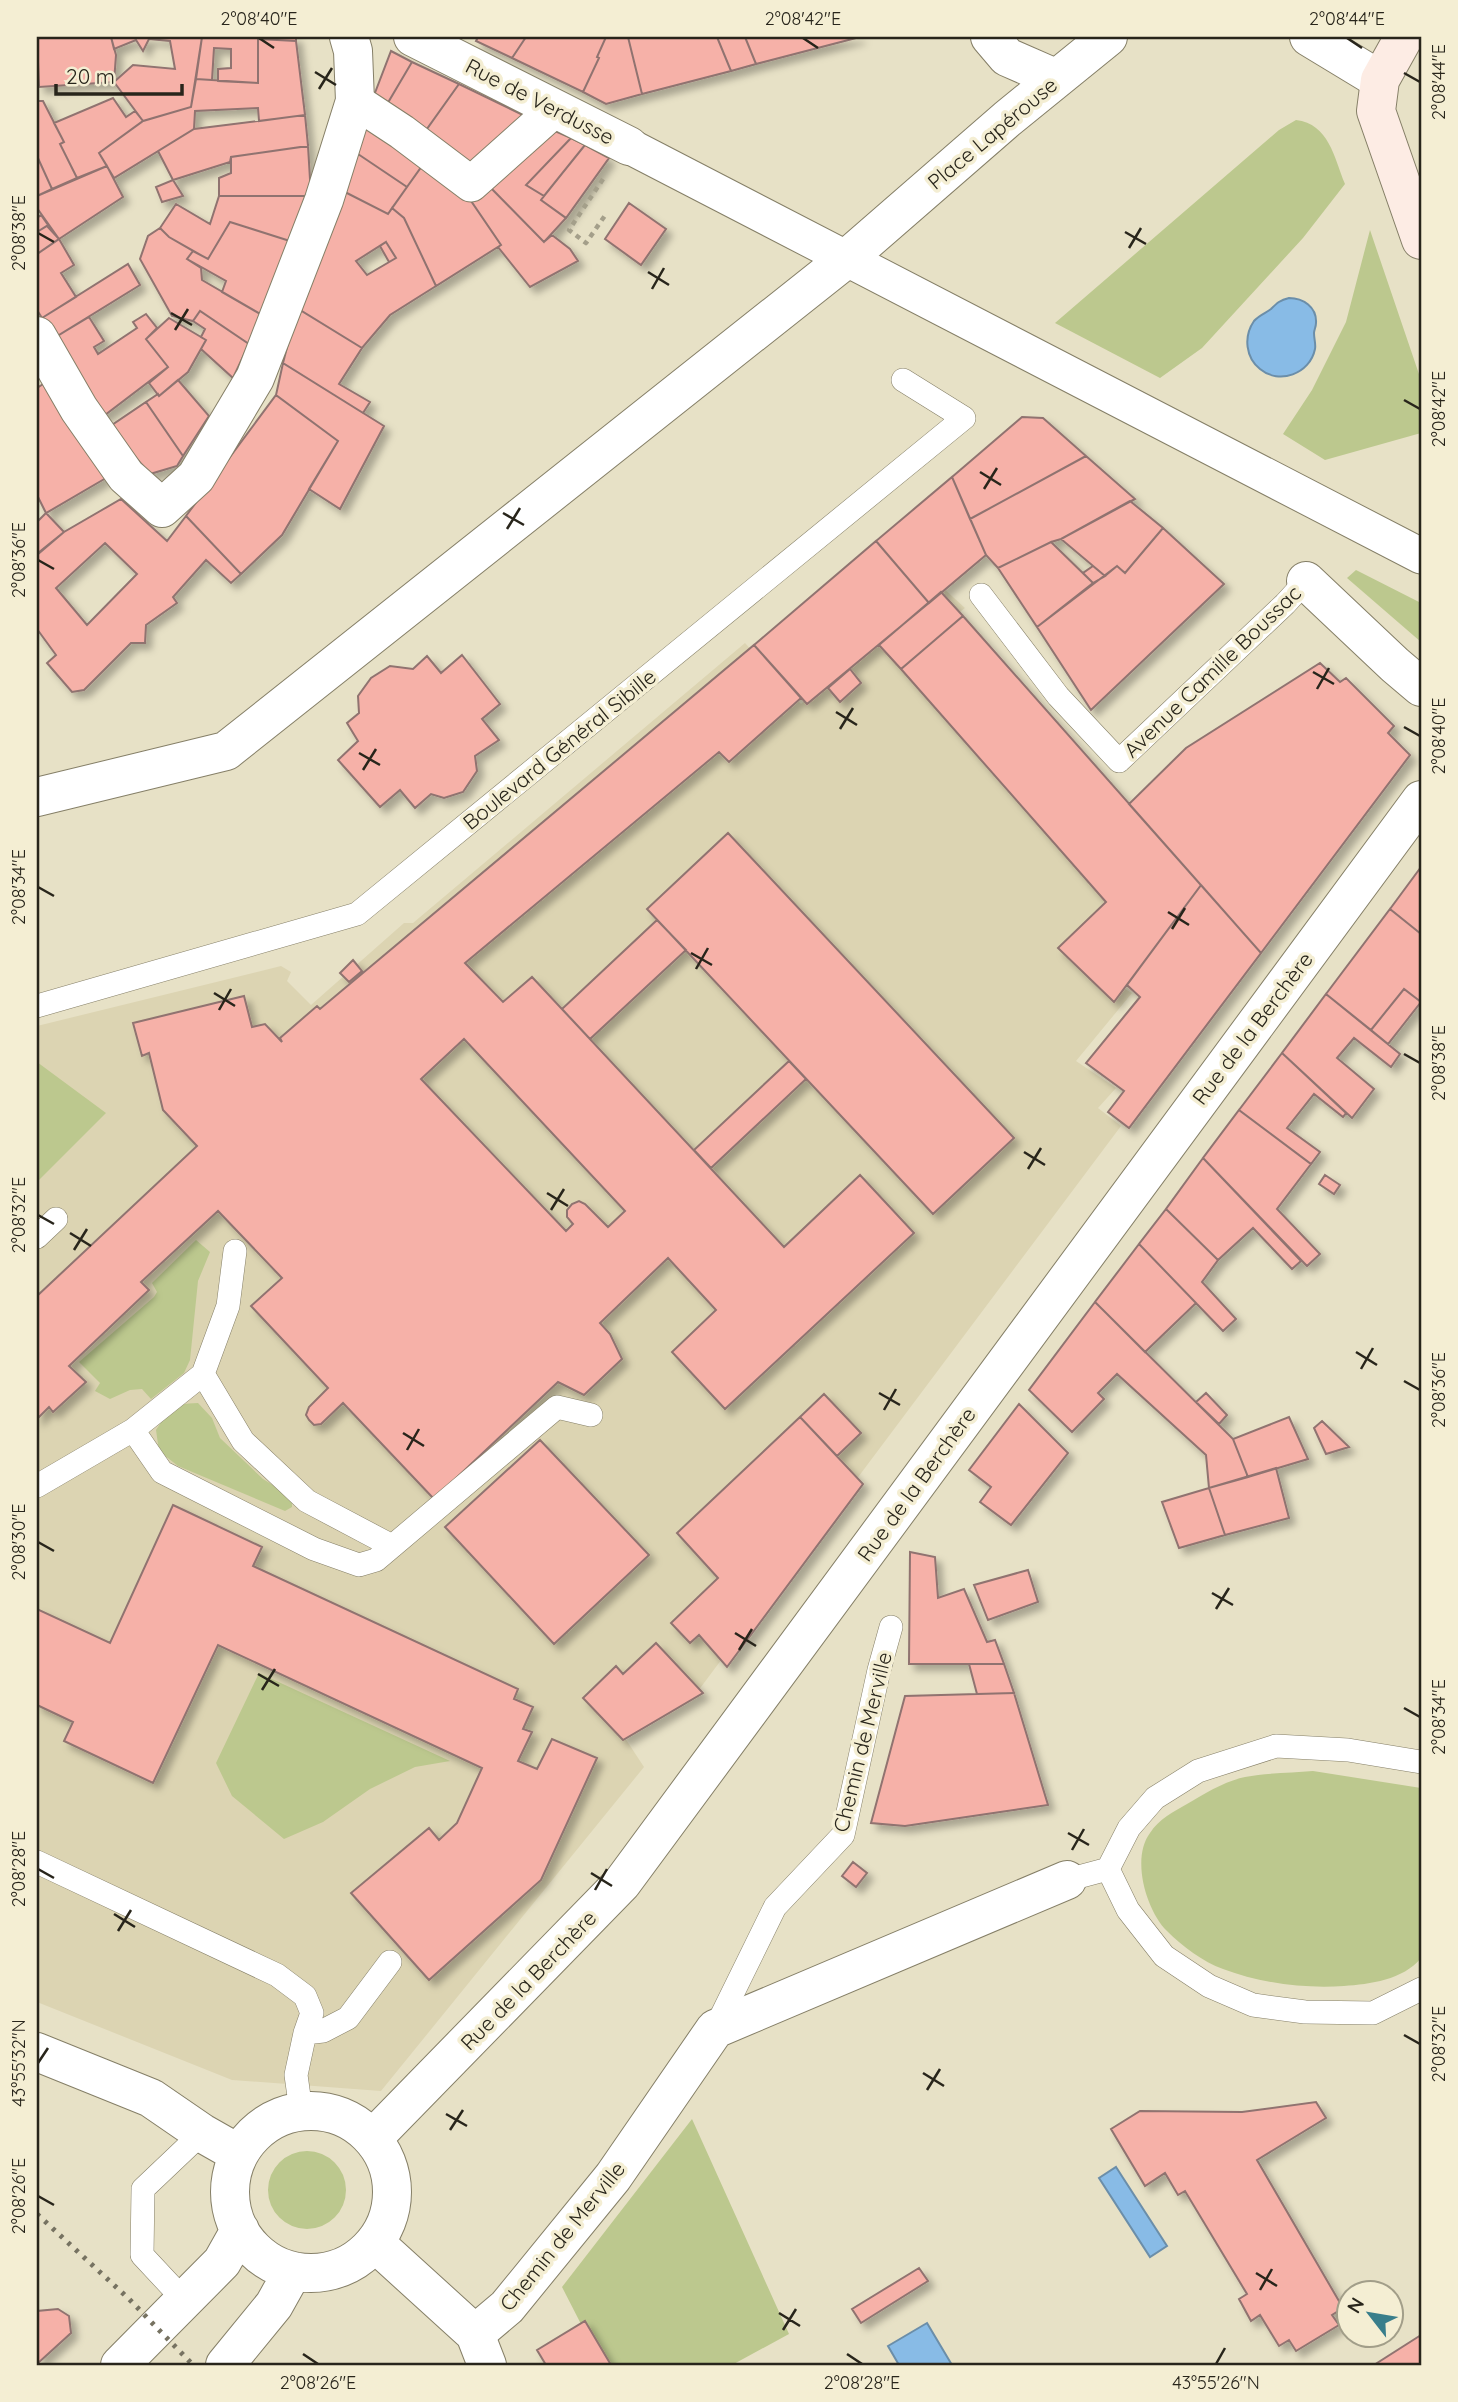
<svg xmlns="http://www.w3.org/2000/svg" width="1458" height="2402" viewBox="0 0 1458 2402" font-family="Quicksand,sans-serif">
<defs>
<filter id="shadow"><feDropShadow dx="6" dy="6" stdDeviation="3.5" flood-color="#0004"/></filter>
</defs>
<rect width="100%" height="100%" fill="#e7e1c6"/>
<path fill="#dcd4b2" d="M 941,586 L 965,608 L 956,615 L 1192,883 L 1118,985 L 1132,993 L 1076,1061 L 1116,1088 L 1098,1108 L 1121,1126 L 695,1695 L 623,1735 L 644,1767 L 381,2091 L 232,2080 L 37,2002 L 37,1026 L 281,966 L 291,972 L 287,981 L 311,1005 L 404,923 L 413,923 L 745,643 L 801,704 Z"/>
<path fill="#bcc88e" d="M 1296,120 C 1329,124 1334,157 1345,184 L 1303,238 L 1202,348 L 1160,378 L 1055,323 L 1279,130 Z
M 1370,230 L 1421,380 L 1421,433 L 1325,460 L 1283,434 L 1312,390 L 1346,322 Z
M 1356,570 L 1421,603 L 1421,642 L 1347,578 Z
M 37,1062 L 106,1113 L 37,1182 Z
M 196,1240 L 210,1252 L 198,1281 L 190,1360 L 184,1373 L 151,1399 L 142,1389 L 130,1390 L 110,1399 L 95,1391 L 100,1383 L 79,1362 L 154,1297 L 157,1292 L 152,1283 Z
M 198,1403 L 212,1418 L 220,1438 L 263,1479 L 292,1497 L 292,1507 L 285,1511 L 178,1466 L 159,1451 L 156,1430 C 171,1408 171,1404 198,1403 Z
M 259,1673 L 450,1761 L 415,1767 L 370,1789 L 323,1822 L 284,1839 L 232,1796 L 216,1763 Z
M 1313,1771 L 1421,1788 L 1421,1958 C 1403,1980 1370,1984 1344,1986 C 1305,1989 1260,1983 1223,1969 C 1203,1962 1182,1946 1167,1931 C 1146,1910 1131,1858 1150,1833 C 1159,1819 1173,1812 1187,1804 C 1204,1794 1225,1781 1245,1777 C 1266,1773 1291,1773 1313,1771 Z
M 692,2119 L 789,2334 L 732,2365 L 602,2365 L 562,2287 Z
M268 2190a39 39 0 1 1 78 0a39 39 0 1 1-78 0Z"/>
<path fill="#88bbe6" stroke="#6b8ea9" stroke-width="2" d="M 1289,298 C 1303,298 1317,307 1316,323 C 1316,327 1314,330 1314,333 C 1314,339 1316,344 1315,349 C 1310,374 1279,385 1260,369 C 1246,358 1243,337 1254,321 C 1259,315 1266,313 1271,309 C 1277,303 1280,300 1289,298 Z
M 1116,2167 L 1167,2246 L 1150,2257 L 1099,2178 Z
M 927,2323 L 952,2365 L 899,2365 L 888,2346 Z"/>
<path fill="#f6b1a8" stroke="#907370" stroke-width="2" fill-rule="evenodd" filter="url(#shadow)" d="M 37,37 L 111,37 L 116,55 L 114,82 L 39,87 Z
M 111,37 L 148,37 L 149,39 L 143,51 L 136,40 L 114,49 Z
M 148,37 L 202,37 L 191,107 L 143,121 L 114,82 L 133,65 L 175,69 L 170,41 L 149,39 Z
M 202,37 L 258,37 L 258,83 L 218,81 L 218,69 L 231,68 L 231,49 L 214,48 L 212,80 L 196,79 Z
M 258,37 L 296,37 L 296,41 L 258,39 Z
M 478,37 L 526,37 L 512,58 L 476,41 Z
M 526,37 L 606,37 L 597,57 L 599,58 L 583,92 L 512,58 Z
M 606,37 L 628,37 L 642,94 L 606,104 L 583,92 L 599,58 L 597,57 Z
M 628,37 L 717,37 L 731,71 L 642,94 Z
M 717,37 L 745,37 L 756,64 L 731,71 Z
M 745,37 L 860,37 L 756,64 Z
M 258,39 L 296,41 L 305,115 L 259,121 L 258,108 L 195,111 L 194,129 L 114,178 L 99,153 L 143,121 L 191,107 L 196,79 L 258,83 Z
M 391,51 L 412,62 L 386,106 L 373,98 Z
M 412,62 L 459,84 L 424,133 L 386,106 Z
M 459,84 L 523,115 L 473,171 L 424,133 Z
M 113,98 L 126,117 L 135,111 L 143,121 L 99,153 L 107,166 L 77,178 L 60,144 L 64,142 L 54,123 Z
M 37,101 L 43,101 L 64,142 L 60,144 L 77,178 L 52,189 L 37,156 Z
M 305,115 L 308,146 L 231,157 L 230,162 L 173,180 L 158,151 L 194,129 Z
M 367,125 L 422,166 L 407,187 L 355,152 Z
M 555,131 L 571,138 L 526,185 L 544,196 L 541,200 L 566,218 L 544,242 L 488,185 Z
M 571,138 L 585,145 L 544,196 L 526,185 Z
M 585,145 L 609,158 L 566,218 L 541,200 Z
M 308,146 L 311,196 L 219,196 L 219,178 L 231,173 L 231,157 Z
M 355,152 L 407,187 L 388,214 L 341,190 Z
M 37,156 L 52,189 L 37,196 Z
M 107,166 L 123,197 L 59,239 L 37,208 L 37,196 Z
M 422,166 L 469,198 L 501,245 L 436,286 L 404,218 L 392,208 Z
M 173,180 L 183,196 L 162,202 L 156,187 Z
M 488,185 L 544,242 L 552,235 L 570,249 L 578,261 L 530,287 L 498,247 L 501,245 L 469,198 Z
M 341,190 L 388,214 L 392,208 L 404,218 L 436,286 L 390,315 L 362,348 L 297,308 ZM 386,242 L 396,258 L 367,275 L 356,261 Z
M 219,196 L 311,196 L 293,242 L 230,222 L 208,259 L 169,237 L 160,228 L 176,204 L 210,224 Z
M 629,203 L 666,229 L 641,265 L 605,239 Z
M 41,215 L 48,225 L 37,232 L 37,218 Z
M 230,222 L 293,242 L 262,315 L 222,292 L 226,281 L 187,259 L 193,251 L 208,259 Z
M 47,226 L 59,239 L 37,254 L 37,232 Z
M 160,228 L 169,237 L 193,251 L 187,259 L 201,268 L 202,280 L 262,315 L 249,344 L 200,311 L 193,321 L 172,316 L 140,259 L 148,236 Z
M 59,239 L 74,265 L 61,273 L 76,297 L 42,318 L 37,310 L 37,254 Z
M 386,242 L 396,258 L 389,262 L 380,246 Z
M 128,264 L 140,285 L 54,338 L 42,318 Z
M 297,308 L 362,348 L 339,384 L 370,402 L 363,413 L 283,363 Z
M 200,311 L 249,344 L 233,378 L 201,349 L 206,340 L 201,337 L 205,329 L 193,321 Z
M 146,314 L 157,328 L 146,339 L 168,367 L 101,418 L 54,338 L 89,317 L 104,341 L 94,347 L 98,354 L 137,328 L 133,322 Z
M 169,318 L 206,340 L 188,372 L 159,396 L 149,383 L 168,367 L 146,339 Z
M 283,363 L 384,426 L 340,509 L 309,489 L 338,441 L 276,395 Z
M 178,380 L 209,416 L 183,456 L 146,402 L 158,394 L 159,396 Z
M 48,381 L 106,478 L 46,513 L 37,495 L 37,388 Z
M 276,395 L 338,441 L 282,535 L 241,574 L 186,516 Z
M 146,402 L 183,456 L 177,466 L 150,474 L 109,427 Z
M 1022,417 L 1043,418 L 1086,456 L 970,519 L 952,477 Z
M 1086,456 L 1135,499 L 1061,539 L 1051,542 L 998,568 L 986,555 L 970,519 Z
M 952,477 L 986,555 L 929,603 L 876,541 Z
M 121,499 L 167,541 L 186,516 L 241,574 L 231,583 L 206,560 L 173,597 L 177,603 L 146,625 L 145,643 L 131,643 L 84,690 L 72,692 L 47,663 L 56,655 L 37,629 L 37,555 L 64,532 ZM 105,543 L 137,574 L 87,625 L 56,588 Z
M 1130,501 L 1163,528 L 1125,573 L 1117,566 L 1105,576 L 1061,539 Z
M 46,513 L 64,532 L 38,553 L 37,522 Z
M 1163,528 L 1224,584 L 1091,710 L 1037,627 L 1117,566 L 1125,573 Z
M 876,541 L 929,603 L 807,704 L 754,645 Z
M 1051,542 L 1093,583 L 1037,627 L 998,568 Z
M 1093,566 L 1105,576 L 1093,583 L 1083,573 Z
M 941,592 L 963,616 L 901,669 L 879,645 Z
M 963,616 L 1201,885 L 1114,1002 L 1058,948 L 1106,902 L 901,669 Z
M 754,645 L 801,698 L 729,762 L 719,752 L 465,963 L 503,1002 L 532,977 L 784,1247 L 860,1175 L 914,1233 L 725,1409 L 672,1352 L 716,1310 L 668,1258 L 600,1323 L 610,1334 L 622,1359 L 584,1395 L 558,1382 L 434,1499 L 343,1403 L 321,1424 L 314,1425 L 309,1420 L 306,1415 L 309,1407 L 328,1388 L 251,1306 L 282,1278 L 218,1211 L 141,1282 L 149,1290 L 69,1366 L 86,1382 L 53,1412 L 49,1407 L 37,1419 L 37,1296 L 197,1146 L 163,1110 L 149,1053 L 142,1056 L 133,1023 L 244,996 L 252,1027 L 265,1024 L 282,1042 L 280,1038 L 317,1006 L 320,1009 ZM 464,1039 L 625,1211 L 608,1227 L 585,1204 L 579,1201 L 572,1204 L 567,1210 L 567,1217 L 573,1224 L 566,1231 L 421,1079 Z
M 462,655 L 500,704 L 482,719 L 499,740 L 475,756 L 477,771 L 463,792 L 444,798 L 431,794 L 415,808 L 400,790 L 380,807 L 338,760 L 358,741 L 347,723 L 359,713 L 358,696 L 371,678 L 390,666 L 413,669 L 427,656 L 441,673 Z
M 1320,663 L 1340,682 L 1346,678 L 1394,726 L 1388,733 L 1410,755 L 1261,953 L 1129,804 L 1186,748 Z
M 850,669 L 861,683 L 840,702 L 828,688 Z
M 728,833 L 1014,1138 L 933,1214 L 647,909 Z
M 1421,867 L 1421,934 L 1390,909 Z
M 1201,885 L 1261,953 L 1129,1128 L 1108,1112 L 1124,1091 L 1086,1063 L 1140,997 L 1127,985 Z
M 1390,909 L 1421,934 L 1421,1002 L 1404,989 L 1371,1030 L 1326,994 Z
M 657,920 L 686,950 L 590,1039 L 562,1009 Z
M 353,960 L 362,971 L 349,982 L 340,973 Z
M 1404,989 L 1421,1002 L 1388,1044 L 1371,1030 Z
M 1326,994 L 1400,1054 L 1391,1067 L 1354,1038 L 1337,1058 L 1374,1089 L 1352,1118 L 1282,1053 Z
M 1282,1053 L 1346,1113 L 1343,1117 L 1314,1094 L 1287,1128 L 1320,1152 L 1311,1164 L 1239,1110 Z
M 789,1061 L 806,1079 L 711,1168 L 694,1150 Z
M 1239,1110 L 1311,1164 L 1277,1209 L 1320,1254 L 1307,1266 L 1203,1158 Z
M 1203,1158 L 1301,1261 L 1292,1269 L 1253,1228 L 1218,1260 L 1166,1209 Z
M 1325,1175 L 1340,1185 L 1334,1194 L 1319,1184 Z
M 1166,1209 L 1218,1260 L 1202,1282 L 1236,1319 L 1223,1331 L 1139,1244 Z
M 1139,1244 L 1196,1303 L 1145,1352 L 1095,1302 Z
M 1095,1302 L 1233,1439 L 1248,1477 L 1209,1488 L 1206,1455 L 1117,1374 L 1098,1393 L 1104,1399 L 1072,1432 L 1029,1390 Z
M 1206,1393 L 1227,1415 L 1219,1424 L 1196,1402 Z
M 824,1394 L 861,1433 L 837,1456 L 800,1417 Z
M 1019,1404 L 1068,1453 L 1011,1525 L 980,1502 L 991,1487 L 969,1470 Z
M 800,1417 L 863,1484 L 727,1667 L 699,1635 L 690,1643 L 671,1623 L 718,1578 L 677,1533 Z
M 1289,1417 L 1308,1459 L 1248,1477 L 1233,1439 Z
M 1322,1421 L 1349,1447 L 1326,1454 L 1314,1428 Z
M 540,1440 L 649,1555 L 554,1644 L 445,1527 Z
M 1276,1468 L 1289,1518 L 1225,1535 L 1209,1488 Z
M 1209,1488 L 1225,1535 L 1179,1548 L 1162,1502 Z
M 173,1505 L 262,1547 L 253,1566 L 518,1689 L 514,1699 L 533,1707 L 523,1729 L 532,1732 L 518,1761 L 537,1769 L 552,1739 L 597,1758 L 541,1880 L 429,1980 L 351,1893 L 429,1828 L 439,1840 L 457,1823 L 482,1768 L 218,1645 L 153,1783 L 64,1741 L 73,1722 L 37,1705 L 37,1609 L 110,1643 Z
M 910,1552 L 935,1557 L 938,1598 L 964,1589 L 987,1642 L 995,1640 L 1004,1664 L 909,1664 Z
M 1028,1570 L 1038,1602 L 988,1620 L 974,1585 Z
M 656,1643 L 703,1693 L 623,1740 L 583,1698 L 616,1666 L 623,1674 Z
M 969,1664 L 1004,1664 L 1014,1693 L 977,1694 Z
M 1014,1693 L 1048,1805 L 905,1826 L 871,1823 L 905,1696 Z
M 853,1862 L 867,1873 L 856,1887 L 842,1876 Z
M 1316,2102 L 1326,2118 L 1257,2160 L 1343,2308 L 1332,2315 L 1339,2325 L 1296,2351 L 1289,2340 L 1279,2346 L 1260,2315 L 1251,2321 L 1239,2299 L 1247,2294 L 1185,2191 L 1178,2195 L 1165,2173 L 1145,2186 L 1111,2129 L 1140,2111 L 1242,2112 Z
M 919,2268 L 928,2281 L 861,2323 L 852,2309 Z
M 58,2309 L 69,2316 L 71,2333 L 37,2364 L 37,2311 Z
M 585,2321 L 611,2365 L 546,2365 L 537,2350 Z
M 1421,2335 L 1421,2365 L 1374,2365 Z"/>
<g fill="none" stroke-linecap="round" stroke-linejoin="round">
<g stroke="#857f67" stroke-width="24">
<path id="service" d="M 981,595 L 1058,696 L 1119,761 L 1285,604 L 1306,581
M 37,1006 L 357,914 L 964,418 L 903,380
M 37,1237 L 56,1219
M 203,1374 L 228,1306 L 235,1251
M 133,1430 L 203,1374 L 243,1441 L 307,1501 L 392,1546
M 37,1486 L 133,1430 L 162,1472 L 314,1549 L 359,1565 L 376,1560 L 557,1407 L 591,1415
M 37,1862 L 277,1975 L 305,1996 L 312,2013 L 305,2033 L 323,2031 L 348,2018 L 390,1962
M 1108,1869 L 1128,1910 L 1164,1956 L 1209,1986 L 1253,2005 L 1305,2012 L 1373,2013 L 1421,1989
M 1067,1880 L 1108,1869 L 1129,1828 L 1155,1798 L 1198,1771 L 1276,1746 L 1348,1750 L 1421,1762
M 715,2029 L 775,1907 L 843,1835 L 879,1670 L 891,1627
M 301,2111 L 296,2075 L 305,2033
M 184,2300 L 142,2255 L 143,2189 L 202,2133"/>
</g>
<g stroke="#857f67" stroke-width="37">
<path id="pedestrian" d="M 355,101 L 402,132 L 471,184 L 555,109
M 629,146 L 1421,556"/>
</g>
<g stroke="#857f67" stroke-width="40">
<path id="minor" d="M 413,37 L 629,146
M 990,37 L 1007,57 L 1055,78
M 1309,37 L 1380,80
M 37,336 L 79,409 L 126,476 L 162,508 L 196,477 L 255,378 L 324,200 L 355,101 L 353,51 L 349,37
M 1306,581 L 1395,665 L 1421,687
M 37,797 L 226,751 L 846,259 L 1007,119 L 1108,37
M 374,2137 L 622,1883 L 1421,800
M 475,2334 L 507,2307 L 613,2177 L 715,2029 L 1067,1880"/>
</g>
<g stroke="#857f67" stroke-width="40">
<path id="tertiary" d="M 37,2052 L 151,2098 L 202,2133 L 239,2154
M230 2192a81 81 0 1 1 162 0a81 81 0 1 1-162 0Z
M 375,2243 L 475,2334 L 487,2365
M 120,2365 L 222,2262 L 240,2230
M 225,2365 L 274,2305 L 293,2271"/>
</g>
<g stroke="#857f67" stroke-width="40">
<path id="secondary" d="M 1404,37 L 1380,80 L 1376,111 L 1421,240"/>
</g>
<path stroke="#a49f8a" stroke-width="4.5" stroke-dasharray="5 5" stroke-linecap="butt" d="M 603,179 L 569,230 L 586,243 L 606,214"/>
<use href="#service" stroke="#fff" stroke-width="23"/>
<use href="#pedestrian" stroke="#fff" stroke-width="35"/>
<use href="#minor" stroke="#fff" stroke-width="38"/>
<use href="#tertiary" stroke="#fff" stroke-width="38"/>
<use href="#secondary" stroke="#fdece4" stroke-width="38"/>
<path stroke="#767261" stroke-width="5" stroke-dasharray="3.5 7" stroke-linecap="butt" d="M 37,2214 L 128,2298 L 193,2365"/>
</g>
<path fill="none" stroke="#28251b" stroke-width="2.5" d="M 259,38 L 274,48M 803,38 L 818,48M 1347,38 L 1362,48M 315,72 L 336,85M 1404,73 L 1420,82M 319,89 L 332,68M 1125,232 L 1146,244M 38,233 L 54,242M 1129,248 L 1141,228M 648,272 L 669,285M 652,289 L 664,268M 171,313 L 192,325M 175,330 L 188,309M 1404,400 L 1420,409M 980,472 L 1001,485M 984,489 L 997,468M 503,513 L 524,525M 507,529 L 520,508M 38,560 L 54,569M 1313,672 L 1334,684M 1317,689 L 1329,668M 836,712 L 857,725M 1404,727 L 1420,736M 840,729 L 853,708M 359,753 L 380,765M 363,770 L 376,749M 38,887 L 54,896M 1168,912 L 1189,925M 1172,929 L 1185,908M 691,953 L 712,965M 696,969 L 708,948M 214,993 L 235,1006M 219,1010 L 231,989M 1404,1054 L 1420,1063M 1024,1152 L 1045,1165M 1028,1169 L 1041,1148M 547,1193 L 568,1206M 551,1210 L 564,1189M 38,1215 L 54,1224M 70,1233 L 91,1246M 74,1250 L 87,1229M 1356,1352 L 1377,1365M 1361,1369 L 1373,1348M 1404,1381 L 1420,1390M 879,1393 L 900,1405M 884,1410 L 896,1389M 403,1433 L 424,1446M 407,1450 L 419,1429M 38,1542 L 54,1551M 1212,1593 L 1233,1605M 1216,1609 L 1229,1588M 735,1633 L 756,1646M 739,1650 L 752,1629M 258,1674 L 279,1686M 262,1690 L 275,1669M 1404,1708 L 1420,1717M 1068,1833 L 1089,1845M 1072,1850 L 1084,1829M 38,1869 L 54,1878M 591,1873 L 612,1886M 595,1890 L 607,1869M 114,1914 L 135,1927M 118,1931 L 131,1910M 1404,2035 L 1420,2044M 38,2063 L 48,2048M 923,2073 L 944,2086M 927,2090 L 940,2069M 446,2114 L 467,2126M 450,2130 L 463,2110M 38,2196 L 54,2205M 1256,2273 L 1277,2286M 1260,2290 L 1272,2269M 779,2313 L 800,2326M 783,2330 L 796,2309M 303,2354 L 318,2364M 847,2354 L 862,2364M 1216,2364 L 1225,2348"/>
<g text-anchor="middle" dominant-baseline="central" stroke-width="7" stroke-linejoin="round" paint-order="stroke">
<g font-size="21" fill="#28251b" stroke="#f4eed3">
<text transform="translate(540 101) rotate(27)">Rue de Verdusse</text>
<text transform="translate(992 133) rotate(-40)">Place Lapérouse</text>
<text transform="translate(1212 671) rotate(-44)">Avenue Camille Boussac</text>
<text transform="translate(559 749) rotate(-39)">Boulevard Général Sibille</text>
<text transform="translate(1252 1028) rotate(-53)">Rue de la Berchère</text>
<text transform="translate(916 1484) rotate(-54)">Rue de la Berchère</text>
<text transform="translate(862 1742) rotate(-76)">Chemin de Merville</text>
<text transform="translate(528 1980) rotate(-46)">Rue de la Berchère</text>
<text transform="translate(562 2236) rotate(-51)">Chemin de Merville</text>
</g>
</g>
<rect width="1458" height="2402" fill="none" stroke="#f4eed3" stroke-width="77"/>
<g transform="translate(1370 2314) rotate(301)"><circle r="33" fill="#f4eed3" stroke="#a29e89" stroke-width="2"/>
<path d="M0-5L12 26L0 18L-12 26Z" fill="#397e8b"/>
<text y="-10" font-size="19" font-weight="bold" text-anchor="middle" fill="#28251b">N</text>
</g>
<path d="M56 84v10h126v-10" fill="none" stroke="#28251b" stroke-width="3.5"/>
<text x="66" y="84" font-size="21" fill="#28251b" stroke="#f4eed3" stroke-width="5" paint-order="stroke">20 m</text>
<rect x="38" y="38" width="1382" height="2326" fill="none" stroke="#28251b" stroke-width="2.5"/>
<g font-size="18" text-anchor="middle" fill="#28251b">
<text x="259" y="25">2°08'40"E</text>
<text x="803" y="25">2°08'42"E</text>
<text x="1347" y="25">2°08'44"E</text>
<text transform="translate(1439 82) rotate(-90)" y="6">2°08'44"E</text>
<text transform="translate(19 233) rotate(-90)" y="6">2°08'38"E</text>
<text transform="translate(1439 409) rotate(-90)" y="6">2°08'42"E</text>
<text transform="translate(19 560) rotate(-90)" y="6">2°08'36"E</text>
<text transform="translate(1439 736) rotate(-90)" y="6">2°08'40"E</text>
<text transform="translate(19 887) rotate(-90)" y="6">2°08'34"E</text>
<text transform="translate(1439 1063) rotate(-90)" y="6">2°08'38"E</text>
<text transform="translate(19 1215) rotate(-90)" y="6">2°08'32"E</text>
<text transform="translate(1439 1390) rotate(-90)" y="6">2°08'36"E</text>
<text transform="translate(19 1542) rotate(-90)" y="6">2°08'30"E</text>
<text transform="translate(1439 1717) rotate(-90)" y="6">2°08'34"E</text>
<text transform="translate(19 1869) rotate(-90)" y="6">2°08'28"E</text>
<text transform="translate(1439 2044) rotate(-90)" y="6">2°08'32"E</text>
<text transform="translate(19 2063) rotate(-90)" y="6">43°55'32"N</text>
<text transform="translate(19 2196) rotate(-90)" y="6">2°08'26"E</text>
<text x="318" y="2389">2°08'26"E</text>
<text x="862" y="2389">2°08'28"E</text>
<text x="1216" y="2389">43°55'26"N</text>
</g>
</svg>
